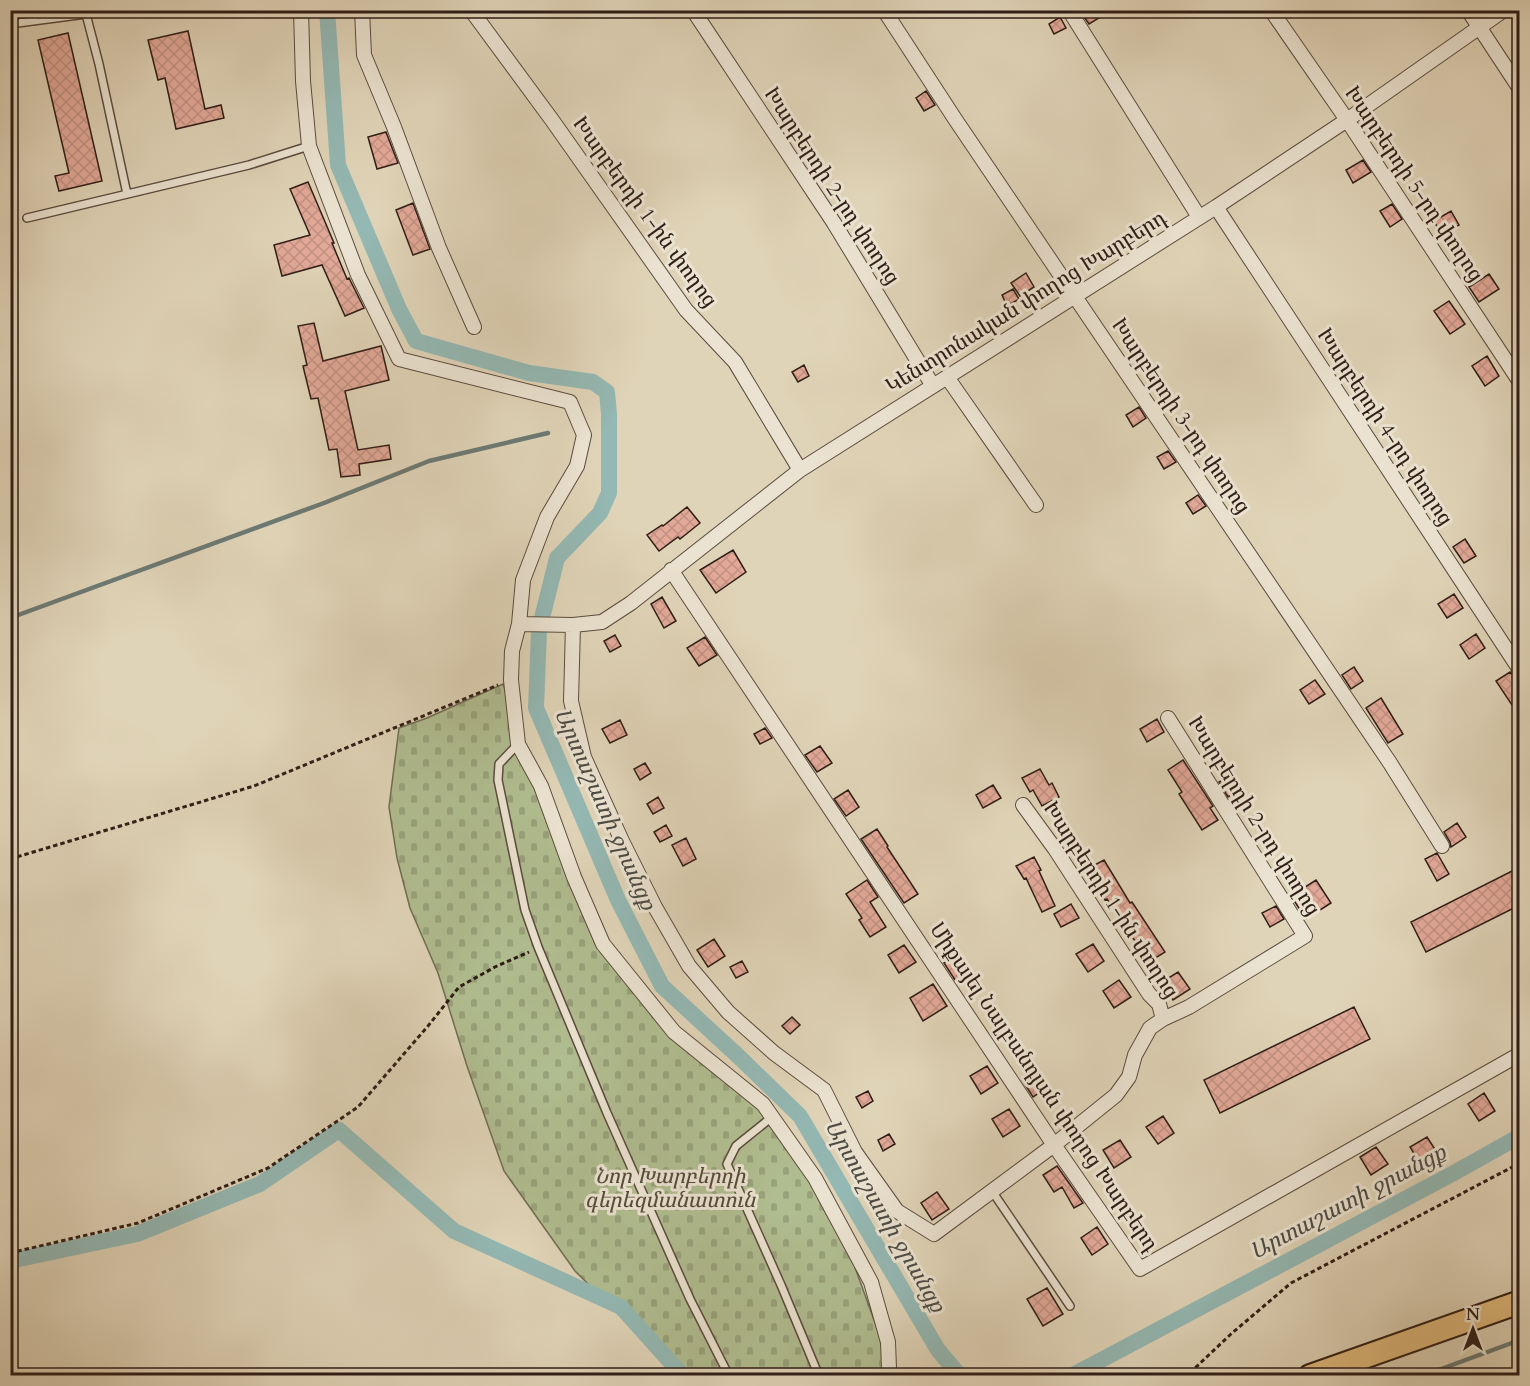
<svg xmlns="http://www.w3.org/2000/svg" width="1530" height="1386" viewBox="0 0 1530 1386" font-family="Cardo,'Noto Serif Armenian',serif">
<defs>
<pattern id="cemetery-stones" width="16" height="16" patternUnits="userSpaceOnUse" patternTransform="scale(1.5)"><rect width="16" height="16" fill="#b0bd90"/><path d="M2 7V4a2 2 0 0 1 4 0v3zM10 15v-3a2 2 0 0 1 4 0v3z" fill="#98a27b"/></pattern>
<pattern id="building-cross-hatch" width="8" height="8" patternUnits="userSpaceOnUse" patternTransform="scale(1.5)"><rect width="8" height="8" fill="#e2a998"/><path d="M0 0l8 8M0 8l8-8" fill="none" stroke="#c29182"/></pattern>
</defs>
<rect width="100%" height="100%" fill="#e0d4b8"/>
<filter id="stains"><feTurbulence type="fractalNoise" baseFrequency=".00333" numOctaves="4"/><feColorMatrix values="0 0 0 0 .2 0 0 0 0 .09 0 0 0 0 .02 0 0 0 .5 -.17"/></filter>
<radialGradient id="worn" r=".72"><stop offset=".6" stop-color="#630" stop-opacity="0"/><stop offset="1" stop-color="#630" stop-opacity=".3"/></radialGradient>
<path fill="url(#cemetery-stones)" stroke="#706d53" stroke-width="1.5" d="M 503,684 L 527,757 L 589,917 L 666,1031 L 765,1100 L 848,1248 L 887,1356 L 879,1375 L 680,1375 L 575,1271 L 504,1171 L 467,1066 L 438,973 L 410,908 L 397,858 L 389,807 L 399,728 L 427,718 Z"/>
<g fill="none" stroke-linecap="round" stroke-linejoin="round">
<path stroke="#6c7a74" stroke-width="4.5" d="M 10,618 L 324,503 L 429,461 L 548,433
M 1422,1376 L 1520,1340"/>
<path stroke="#94b8b3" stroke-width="16" d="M 327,10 L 338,165 L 399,309 L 416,341 L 529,373 L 593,382 L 607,392 L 609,414 L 609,493 L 600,513 L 557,558 L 539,630 L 536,708 L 618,900 L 662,986 L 737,1055 L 800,1116 L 938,1350 L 960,1376
M 10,1261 L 137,1234 L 260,1184 L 339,1130 L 454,1231 L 621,1307 L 683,1376
M 1071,1376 L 1452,1174 L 1520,1136"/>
</g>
<path fill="url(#building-cross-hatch)" stroke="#2f1d16" stroke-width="1.5" d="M 1088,10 L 1112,10 L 1089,24 L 1082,14 Z
M 1060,17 L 1066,28 L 1054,34 L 1049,24 Z
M 188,31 L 205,109 L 221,105 L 224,118 L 176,129 L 165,78 L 158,80 L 148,40 Z
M 68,33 L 102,181 L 59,191 L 55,176 L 69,173 L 38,40 Z
M 926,91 L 935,105 L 924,111 L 916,98 Z
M 386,132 L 398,163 L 377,169 L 368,137 Z
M 1363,160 L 1371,172 L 1353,183 L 1346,170 Z
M 308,182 L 334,243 L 332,243 L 347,279 L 349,278 L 364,308 L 345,316 L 322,265 L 282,276 L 274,245 L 310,235 L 290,189 Z
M 413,203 L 430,249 L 413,255 L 396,210 Z
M 1392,204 L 1402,219 L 1390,227 L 1380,211 Z
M 1451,211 L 1459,225 L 1442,235 L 1434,221 Z
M 1026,273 L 1034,287 L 1020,296 L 1011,283 Z
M 1489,274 L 1499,289 L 1479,302 L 1469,287 Z
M 1013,289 L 1019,299 L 1007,306 L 1002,295 Z
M 1449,301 L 1465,324 L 1450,334 L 1434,311 Z
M 314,323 L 323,361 L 381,346 L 389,380 L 345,391 L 358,450 L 389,445 L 391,459 L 359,464 L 360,475 L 341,477 L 337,449 L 329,450 L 318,398 L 311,399 L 303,366 L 307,365 L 298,326 Z
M 1487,356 L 1499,376 L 1485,386 L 1472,366 Z
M 804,365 L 809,376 L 798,382 L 792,372 Z
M 1139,407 L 1146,418 L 1133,427 L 1126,415 Z
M 1168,451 L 1176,462 L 1164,469 L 1157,457 Z
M 1198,495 L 1206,506 L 1193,514 L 1186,503 Z
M 687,507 L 700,523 L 680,539 L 678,537 L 659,551 L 647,535 L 662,525 L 663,526 Z
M 1465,539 L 1476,556 L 1464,563 L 1453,547 Z
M 733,550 L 746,572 L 716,593 L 700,570 Z
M 1454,594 L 1463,608 L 1447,618 L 1438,604 Z
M 662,597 L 676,621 L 664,628 L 651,604 Z
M 1476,634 L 1485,648 L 1469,659 L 1460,645 Z
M 615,635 L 621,646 L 610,652 L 604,641 Z
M 705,637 L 717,655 L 699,666 L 687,648 Z
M 1354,667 L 1363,681 L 1351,689 L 1342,675 Z
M 1510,672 L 1520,683 L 1520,717 L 1496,681 Z
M 1315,680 L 1325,694 L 1309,704 L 1300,690 Z
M 1381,698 L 1403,734 L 1388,743 L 1366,708 Z
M 1157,719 L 1164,732 L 1147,742 L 1140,729 Z
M 620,720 L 627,735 L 610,743 L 602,729 Z
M 765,728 L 772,738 L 760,744 L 754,734 Z
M 820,746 L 832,763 L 817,772 L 805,755 Z
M 1183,760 L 1213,806 L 1210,808 L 1218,820 L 1202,830 L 1179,794 L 1182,792 L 1168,770 Z
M 645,763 L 651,773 L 640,780 L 634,769 Z
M 1040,769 L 1049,785 L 1052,783 L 1059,797 L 1042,806 L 1033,790 L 1030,792 L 1022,778 Z
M 1230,776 L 1239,790 L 1228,797 L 1219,782 Z
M 993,785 L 1001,798 L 983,808 L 976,795 Z
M 848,790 L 859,807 L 846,816 L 834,799 Z
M 658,797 L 664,808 L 653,814 L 647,804 Z
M 1457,823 L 1466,837 L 1451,847 L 1450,842 L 1444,832 Z
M 666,825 L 672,836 L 660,842 L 654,832 Z
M 877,829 L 888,846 L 887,847 L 918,894 L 904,903 L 861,839 Z
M 686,838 L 696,859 L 683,866 L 672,845 Z
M 1437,853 L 1449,874 L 1437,881 L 1425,859 Z
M 1034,857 L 1041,870 L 1039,871 L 1055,906 L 1042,912 L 1026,878 L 1024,879 L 1016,866 Z
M 1104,860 L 1130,903 L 1132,902 L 1165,952 L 1149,962 L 1107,899 L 1105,900 L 1087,869 Z
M 1520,867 L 1520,905 L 1426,952 L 1411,922 Z
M 867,880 L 878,897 L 870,902 L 886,927 L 870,937 L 859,920 L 862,918 L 846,894 Z
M 1316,880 L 1331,903 L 1306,919 L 1291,896 Z
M 1071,904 L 1079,918 L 1061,927 L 1054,914 Z
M 1276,906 L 1284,919 L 1270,927 L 1262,913 Z
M 714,939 L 725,956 L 708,967 L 697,950 Z
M 1093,944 L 1104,961 L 1088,972 L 1076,954 Z
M 904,945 L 916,962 L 899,973 L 888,955 Z
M 957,954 L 969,972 L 955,980 L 944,963 Z
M 742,961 L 748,972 L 736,978 L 730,967 Z
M 1178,972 L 1190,989 L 1173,1000 L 1162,982 Z
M 1119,980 L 1131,997 L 1114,1008 L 1103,991 Z
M 933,984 L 947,1006 L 923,1021 L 910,998 Z
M 1354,1007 L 1370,1039 L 1220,1113 L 1204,1080 Z
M 792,1017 L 800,1025 L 790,1034 L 782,1026 Z
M 987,1066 L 998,1083 L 981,1094 L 970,1076 Z
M 1035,1071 L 1047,1088 L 1033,1097 L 1022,1080 Z
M 868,1091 L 873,1101 L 862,1108 L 856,1097 Z
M 1484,1093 L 1495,1111 L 1479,1121 L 1468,1104 Z
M 1009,1109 L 1020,1126 L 1003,1137 L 992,1119 Z
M 1066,1109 L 1072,1119 L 1061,1126 L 1055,1115 Z
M 1163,1116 L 1174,1133 L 1158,1144 L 1146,1127 Z
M 889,1134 L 895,1144 L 883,1151 L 878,1140 Z
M 1427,1137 L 1438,1154 L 1421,1165 L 1410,1147 Z
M 1120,1140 L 1131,1157 L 1114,1168 L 1103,1150 Z
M 1376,1147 L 1388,1164 L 1371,1175 L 1360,1157 Z
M 1057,1166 L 1083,1203 L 1074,1208 L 1062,1187 L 1054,1192 L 1043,1175 Z
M 937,1192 L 949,1209 L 932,1220 L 921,1203 Z
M 1097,1227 L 1108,1244 L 1092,1255 L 1081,1238 Z
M 1047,1288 L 1063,1314 L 1043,1326 L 1027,1299 Z"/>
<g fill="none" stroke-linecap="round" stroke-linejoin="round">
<g stroke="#5b4b3e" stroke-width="10">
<path id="lane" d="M 10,24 L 86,14 L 99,64 L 127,194
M 27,218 L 249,165 L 309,146
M 518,744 L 499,764 L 498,780 L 525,910 L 538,947 L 607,1113 L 690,1299 L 729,1376
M 772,1117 L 736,1146 L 727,1164 L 781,1285 L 819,1376
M 992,1191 L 1070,1306"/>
</g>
<g stroke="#5b4b3e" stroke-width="16">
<path id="street" d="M 301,10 L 303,81 L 309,146 L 358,275 L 399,359 L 570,402 L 584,435 L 577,466 L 547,517 L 523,580 L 519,624 L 512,651 L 511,680 L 518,744 L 541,786 L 574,877 L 603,944 L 674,1032 L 763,1104 L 815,1178 L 871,1282 L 888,1342 L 889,1368 L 885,1376
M 362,10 L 364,55 L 394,127 L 439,248 L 474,327
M 471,10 L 552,120 L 686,310 L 735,362 L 800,470
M 693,10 L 834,223 L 933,386
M 884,10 L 955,119 L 1390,763 L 1442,846
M 1069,10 L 1199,217
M 1271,10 L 1347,120 L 1520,382
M 1468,10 L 1520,89
M 1216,207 L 1520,670
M 947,377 L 1036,505
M 671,570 L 1054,1145 L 1140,1269 L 1520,1054
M 519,624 L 573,625 L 602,622 L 631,603 L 800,470 L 1216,207 L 1347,120 L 1504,10
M 573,625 L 571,701 L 584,757 L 622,841 L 655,907 L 689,966 L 728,1012 L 774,1053 L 824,1090 L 855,1152 L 897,1211 L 934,1234 L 1054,1145 L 1116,1095 L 1129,1077 L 1135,1055 L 1150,1028 L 1163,1019 L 1189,1007 L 1305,936 L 1168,718
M 1023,805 L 1055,849 L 1149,994 L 1159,1004 L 1163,1019"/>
</g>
<g stroke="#2f1d16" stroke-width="26">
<path id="primary" d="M 1310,1376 L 1520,1302"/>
</g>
<path stroke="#2f1d16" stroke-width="3" stroke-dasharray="4.5 3" stroke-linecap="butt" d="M 10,859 L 254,786 L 498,685
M 10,1253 L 138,1223 L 268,1168 L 358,1107 L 428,1026 L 459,987 L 495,967 L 529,952
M 1183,1376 L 1194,1369 L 1231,1334 L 1291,1283 L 1520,1163"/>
<use href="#lane" stroke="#ebe3d1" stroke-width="7"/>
<use href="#street" stroke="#ebe3d1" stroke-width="14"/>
<use href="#primary" stroke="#e0ba7c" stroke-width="22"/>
</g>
<g text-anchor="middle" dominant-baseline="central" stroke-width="6" stroke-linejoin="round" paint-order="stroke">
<g font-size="21" fill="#2f1d16" stroke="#ebe3d1">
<text transform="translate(1414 184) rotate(56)">Խարբերդի 5-րդ փողոց</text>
<text transform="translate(832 186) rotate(57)">Խարբերդի 2-րդ փողոց</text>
<text transform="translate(645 212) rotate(54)">Խարբերդի 1-ին փողոց</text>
<text transform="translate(1026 302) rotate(-32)">Կենտրոնական փողոց Խարբերդ</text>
<text transform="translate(1181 416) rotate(56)">Խարբերդի 3-րդ փողոց</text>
<text transform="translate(1385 427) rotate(57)">Խարբերդի 4-րդ փողոց</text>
<text transform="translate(1254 816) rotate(58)">Խարբերդի 2-րդ փողոց</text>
<text transform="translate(1111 900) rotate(57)">Խարբերդի 1-ին փողոց</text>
<text transform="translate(1044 1087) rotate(56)">Միքայել Նալբանդյան փողոց Խարբերդ</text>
</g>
<g font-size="21" font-style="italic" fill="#564d3b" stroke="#ebe3d1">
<text x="670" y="1176">Նոր Խարբերդի<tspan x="670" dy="24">գերեզմանատուն</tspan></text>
</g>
<g font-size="22" font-style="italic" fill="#4d4c45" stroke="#ebe3d1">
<text transform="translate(605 809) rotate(66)">Արտաշատի ջրանցք</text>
<text transform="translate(1348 1202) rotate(-28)">Արտաշատի ջրանցք</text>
<text transform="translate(885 1216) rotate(60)">Արտաշատի ջրանցք</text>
</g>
</g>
<rect width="1530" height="1386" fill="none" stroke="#e0d4b8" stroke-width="36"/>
<rect x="12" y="12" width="1506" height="1362" fill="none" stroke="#2f1d16" stroke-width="3"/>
<rect x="18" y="18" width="1494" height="1350" fill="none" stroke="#2f1d16" stroke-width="1.5"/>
<g transform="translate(1473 1329)" stroke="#ebe3d1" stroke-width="4.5" paint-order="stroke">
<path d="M0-4.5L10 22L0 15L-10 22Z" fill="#2f1d16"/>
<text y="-9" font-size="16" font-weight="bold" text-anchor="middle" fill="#2f1d16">N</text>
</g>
<rect width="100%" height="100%" filter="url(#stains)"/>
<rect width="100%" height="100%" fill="url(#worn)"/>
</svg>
